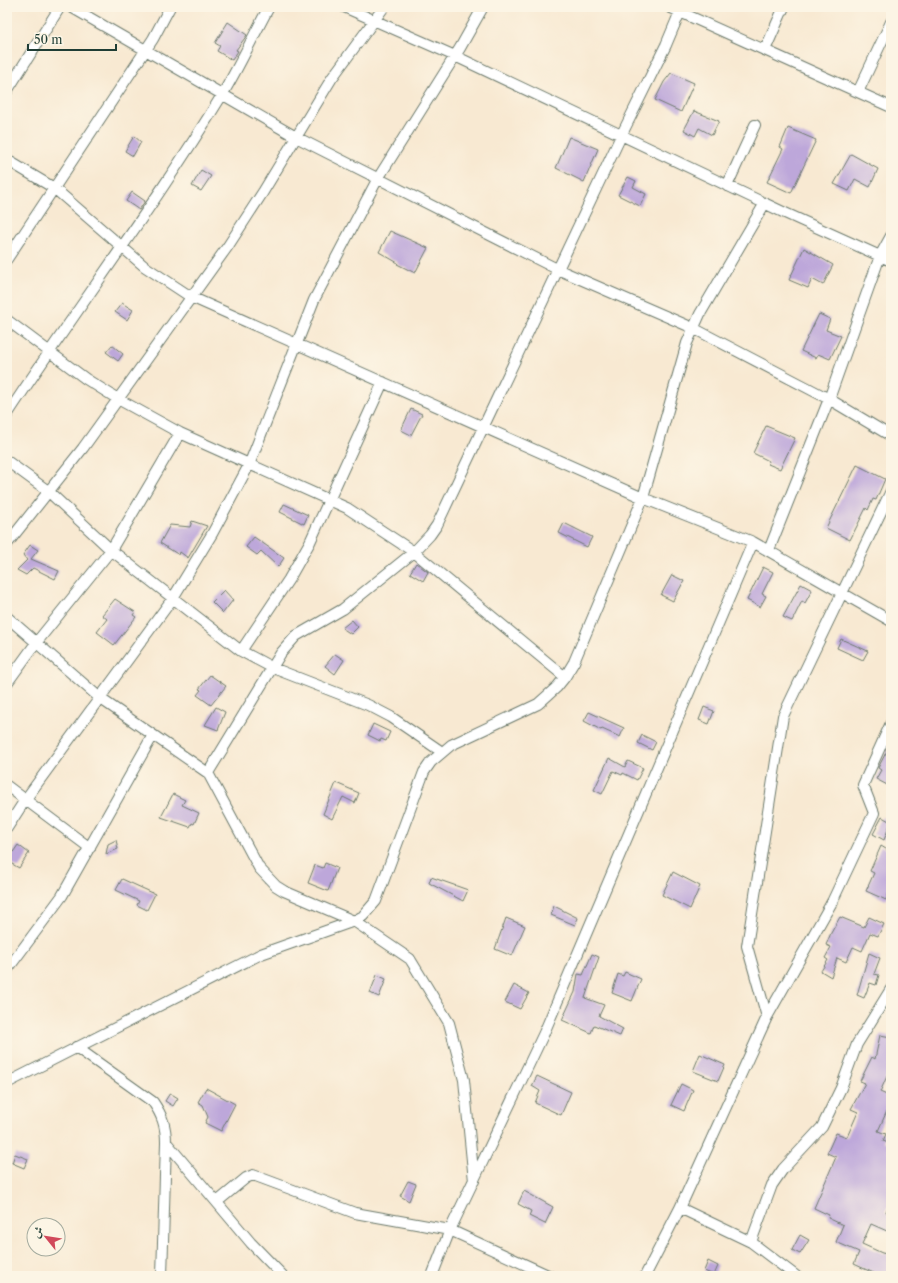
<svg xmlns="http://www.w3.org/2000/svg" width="898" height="1283" viewBox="0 0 898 1283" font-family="'Libre Caslon Text',Amiri,serif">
<rect width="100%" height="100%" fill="#fcf5e5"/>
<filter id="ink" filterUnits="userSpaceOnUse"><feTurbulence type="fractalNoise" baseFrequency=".025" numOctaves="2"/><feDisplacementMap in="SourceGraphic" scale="8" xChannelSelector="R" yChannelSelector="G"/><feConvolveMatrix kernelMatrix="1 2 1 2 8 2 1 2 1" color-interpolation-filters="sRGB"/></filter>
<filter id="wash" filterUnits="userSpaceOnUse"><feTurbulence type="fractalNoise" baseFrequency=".012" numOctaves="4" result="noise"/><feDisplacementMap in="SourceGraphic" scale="16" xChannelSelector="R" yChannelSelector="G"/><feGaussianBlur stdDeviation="0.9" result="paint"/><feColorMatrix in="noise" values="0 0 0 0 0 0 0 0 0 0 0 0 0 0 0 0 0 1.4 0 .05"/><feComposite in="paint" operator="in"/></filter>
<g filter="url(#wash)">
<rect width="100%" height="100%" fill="#f8e9d2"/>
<g id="blocks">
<path fill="#bda7da" d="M 228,22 L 247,35 L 236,50 L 238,51 L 232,60 L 217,51 L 220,46 L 215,43 Z
M 671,73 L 694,83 L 681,112 L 655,100 L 664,82 Z
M 694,111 L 719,121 L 712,135 L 699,128 L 695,136 L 684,130 Z
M 788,128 L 816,140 L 791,193 L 767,182 L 783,149 L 780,147 Z
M 134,136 L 141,142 L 133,156 L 125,151 Z
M 569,137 L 598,149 L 584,182 L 556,168 Z
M 851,154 L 878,169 L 870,187 L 855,179 L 849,191 L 834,184 Z
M 201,170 L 211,176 L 201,191 L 192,186 Z
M 628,177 L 636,181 L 633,187 L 646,194 L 640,206 L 618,195 Z
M 132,192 L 145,201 L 139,210 L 126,201 Z
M 390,231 L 428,248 L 415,273 L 397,264 L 398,263 L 379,252 Z
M 804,248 L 833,265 L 823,285 L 812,279 L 808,288 L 789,280 Z
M 122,303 L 133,310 L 127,320 L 115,312 Z
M 819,314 L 830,319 L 826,330 L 841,336 L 830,359 L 818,354 L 816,358 L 801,351 Z
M 112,345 L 123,354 L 118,361 L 106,352 Z
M 411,409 L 422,414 L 411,435 L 401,430 Z
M 766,426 L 795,438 L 780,469 L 768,464 L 769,461 L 753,453 Z
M 857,465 L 885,479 L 876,500 L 873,499 L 868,510 L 866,508 L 850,540 L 826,528 Z
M 284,504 L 308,515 L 304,524 L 280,512 Z
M 192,521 L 207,526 L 188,558 L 180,552 L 179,555 L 160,543 L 170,525 L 190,527 Z
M 564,523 L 592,537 L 587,547 L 559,533 Z
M 254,537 L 284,558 L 278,567 L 261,551 L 257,555 L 246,547 Z
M 30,545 L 38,550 L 31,559 L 59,571 L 55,579 L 33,568 L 26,575 L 17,570 L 27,560 L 23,555 Z
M 416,563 L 428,572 L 423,581 L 410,573 Z
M 763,567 L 773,572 L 762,594 L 766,596 L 760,607 L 747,600 Z
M 672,575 L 684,581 L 673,601 L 661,595 Z
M 801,584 L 812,590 L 805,603 L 802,601 L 792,621 L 783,617 Z
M 224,590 L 233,600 L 223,613 L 212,602 Z
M 115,599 L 135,612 L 133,615 L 136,617 L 114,645 L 97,632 L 107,619 L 102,615 Z
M 352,620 L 358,627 L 351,634 L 342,628 Z
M 841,639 L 868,651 L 863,660 L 837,648 Z
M 335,654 L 344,660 L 335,674 L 325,666 Z
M 210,675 L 226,686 L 211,705 L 197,695 L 201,690 L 199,689 Z
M 216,707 L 225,712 L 218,730 L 205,725 Z
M 704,707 L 714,711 L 709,724 L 699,720 Z
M 589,712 L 624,728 L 620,737 L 602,729 L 601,730 L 584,721 Z
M 373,724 L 390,732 L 386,741 L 381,739 L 380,741 L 368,735 Z
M 642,735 L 656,742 L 652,750 L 638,743 Z
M 891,743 L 891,787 L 876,779 L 881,770 L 878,768 Z
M 609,758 L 625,767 L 628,761 L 643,768 L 637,780 L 623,773 L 622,775 L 613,771 L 602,794 L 594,790 Z
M 336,783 L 359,793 L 355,803 L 343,797 L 332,819 L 323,814 Z
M 173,794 L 185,800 L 182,805 L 199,813 L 194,824 L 192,823 L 190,827 L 161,817 Z
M 882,817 L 891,822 L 884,840 L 873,834 Z
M 116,840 L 118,849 L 106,854 L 108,844 Z
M 18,845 L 29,853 L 19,868 L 7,861 Z
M 881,846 L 891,852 L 891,888 L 886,900 L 866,891 L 874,873 L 870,871 Z
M 325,863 L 337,868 L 328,891 L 308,883 L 315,865 L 323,868 Z
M 673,872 L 700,886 L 690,909 L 662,895 Z
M 431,877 L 468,890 L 463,901 L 429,883 Z
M 122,879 L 155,894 L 147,910 L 137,905 L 139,901 L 116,890 Z
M 554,906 L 578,918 L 575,925 L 551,915 Z
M 840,917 L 864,927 L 869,917 L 884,924 L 878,936 L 870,933 L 862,951 L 853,947 L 846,962 L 837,958 L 831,977 L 821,971 L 828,960 L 825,958 L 831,947 L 826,945 L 831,933 Z
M 506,918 L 525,926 L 512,956 L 495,949 Z
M 869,953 L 880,958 L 874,974 L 879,975 L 876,985 L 870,983 L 864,998 L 857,995 Z
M 592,954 L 599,957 L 585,998 L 604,1005 L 599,1016 L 623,1029 L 620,1036 L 594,1025 L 591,1033 L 562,1020 L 575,992 L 578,974 L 583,975 Z
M 625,972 L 641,979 L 632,1001 L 612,993 L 618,974 L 623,976 Z
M 377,975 L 386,979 L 379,997 L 370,993 Z
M 514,985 L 529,993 L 520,1009 L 505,1002 Z
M 880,1035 L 891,1037 L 891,1076 L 888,1074 L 880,1092 L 891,1097 L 891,1102 L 878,1131 L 886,1134 L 883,1141 L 891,1144 L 891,1200 L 886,1212 L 891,1215 L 891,1222 L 887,1231 L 871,1224 L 862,1244 L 882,1253 L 891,1255 L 891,1276 L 880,1276 L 854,1264 L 859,1252 L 836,1242 L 843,1225 L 828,1218 L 829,1215 L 814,1208 L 836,1157 L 827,1153 L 836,1133 L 847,1137 L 851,1128 L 858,1112 L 851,1109 L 865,1083 L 860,1081 L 872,1057 L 875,1059 Z
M 700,1054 L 725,1065 L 718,1081 L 693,1071 Z
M 537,1076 L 571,1092 L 561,1115 L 535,1103 L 540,1091 L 532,1086 Z
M 681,1084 L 693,1090 L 684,1111 L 671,1105 Z
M 206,1088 L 235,1104 L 221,1131 L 205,1123 L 208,1117 L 203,1105 L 198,1102 Z
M 170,1093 L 178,1098 L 173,1106 L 165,1101 Z
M 15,1154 L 28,1159 L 24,1168 L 12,1163 Z
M 408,1181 L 416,1184 L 409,1201 L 400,1196 Z
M 524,1191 L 553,1207 L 545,1224 L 529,1216 L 531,1211 L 518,1204 Z
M 800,1235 L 809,1240 L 800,1254 L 792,1250 Z
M 708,1261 L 718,1266 L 714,1275 L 704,1271 Z"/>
</g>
</g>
<g filter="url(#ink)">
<use href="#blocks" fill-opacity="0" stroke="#6b796b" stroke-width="1"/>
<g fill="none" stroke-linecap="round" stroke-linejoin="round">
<g stroke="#6b796b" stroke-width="12">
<path id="street" d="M 71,7 L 296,137 L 557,269 L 693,328 L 829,399 L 891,436
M 344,7 L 455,56 L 785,213 L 891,261
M 669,7 L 891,107
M 765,50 L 784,7
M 7,91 L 60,7
M 858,92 L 891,22
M 7,160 L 54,188 L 144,266 L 191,297 L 643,498 L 753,542 L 891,621
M 727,186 L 755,125
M 7,259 L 153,39 L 170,7
M 7,320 L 86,379 L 118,399 L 180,433 L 347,508 L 414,552 L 565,677
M 7,415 C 77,308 155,205 222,95 C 239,67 253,36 269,7
M 7,461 L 48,491 L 111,550 L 241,651 L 273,668 L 368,705 L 391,717 L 442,752
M 7,544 L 83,448 L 228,246 L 263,192 L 332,78 L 384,7
M 769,550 L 829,399 L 880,256 L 891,236
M 7,617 L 101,699 L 208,773 L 259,868 L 276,886 L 284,891 L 354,921 L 410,959 L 449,1023 L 464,1080 L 474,1181
M 241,651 L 289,579 L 310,542 L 383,382
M 7,683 L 36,643 L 111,550 L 180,433
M 208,773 L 281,653 L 296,636 L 343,609 L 414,552 L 430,535 L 437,525 L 621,136 L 666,45 L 682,7
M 7,786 L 90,848
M 7,828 L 25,800 L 173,598 L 212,534 L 249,465 L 314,300 L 377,180 L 460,48 L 483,7
M 7,970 L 62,896 L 153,735
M 767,1017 L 747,946 L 783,716 L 891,491
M 76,1047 L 153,1102 C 162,1115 166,1126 166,1142 L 162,1276
M 7,1083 L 261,954 L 354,921 L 363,916 L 376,901 L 424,772 L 431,762 L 451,745 L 538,704 L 557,687 L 565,677 L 574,662 L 643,498 L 687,343 L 700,314 L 765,203
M 166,1142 L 251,1243 L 283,1276
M 217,1202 L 246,1178 L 253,1175 L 355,1213 L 450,1230 L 550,1276
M 680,1208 L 751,1242 L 796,1276
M 751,1242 L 772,1185 L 783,1169 L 822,1127 L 841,1088 L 857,1044 L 891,989
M 432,1276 L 450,1230 L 544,1033 L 753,542
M 645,1276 L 680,1208 L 767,1017 L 832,902 L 874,813 L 863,785 L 891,723"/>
</g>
<use href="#street" stroke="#fff" stroke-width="10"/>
</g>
</g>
<rect width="898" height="1283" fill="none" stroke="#fcf5e5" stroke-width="24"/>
<g transform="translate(46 1237) rotate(300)"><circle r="19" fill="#fcf5e5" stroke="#a4ab9e"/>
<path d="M0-3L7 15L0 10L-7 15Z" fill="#d1495b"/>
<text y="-6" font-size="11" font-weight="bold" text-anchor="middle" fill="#1f3d34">ش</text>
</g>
<path d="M28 44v6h88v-6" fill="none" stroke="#1f3d34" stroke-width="2"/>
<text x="34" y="44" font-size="12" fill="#1f3d34" stroke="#fcf5e5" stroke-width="3" paint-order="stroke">50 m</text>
</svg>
